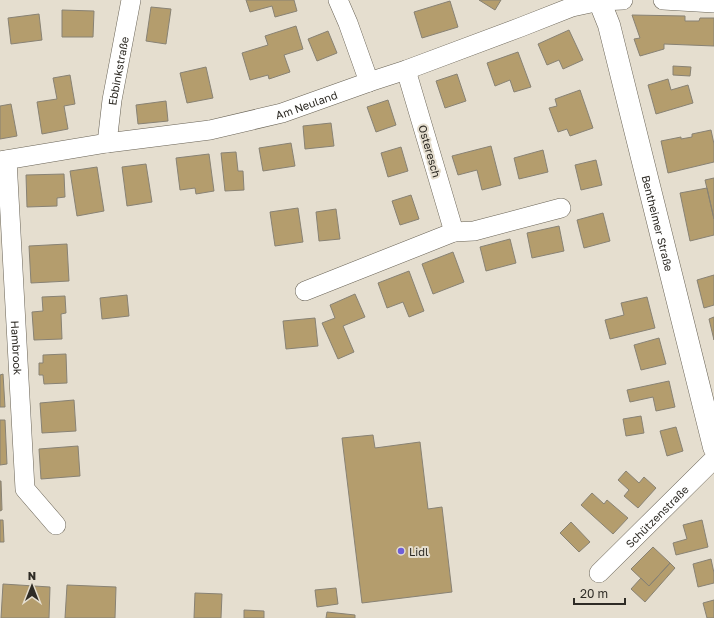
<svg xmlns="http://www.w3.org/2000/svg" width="714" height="618" viewBox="0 0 714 618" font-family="'Golos Text',sans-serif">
<rect width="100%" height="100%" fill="#e5decf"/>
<path fill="#b49d6d" stroke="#888274" d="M 246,0 L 294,0 L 297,11 L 275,17 L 272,6 L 250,12 Z
M 479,0 L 501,0 L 495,10 Z
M 450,1 L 458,27 L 422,38 L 414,12 Z
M 151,7 L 171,9 L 166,44 L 146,41 Z
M 62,10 L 94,11 L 93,37 L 62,37 Z
M 39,14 L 42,40 L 11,44 L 8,18 Z
M 632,15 L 685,16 L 685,21 L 699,21 L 700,18 L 714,18 L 714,46 L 664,44 L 664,49 L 640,56 L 634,39 L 640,38 Z
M 296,26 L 303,49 L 284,55 L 290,72 L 269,79 L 268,75 L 250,80 L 242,53 L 268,45 L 265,36 Z
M 569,30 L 583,60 L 563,69 L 559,60 L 547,65 L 538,44 Z
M 328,31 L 337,53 L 317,61 L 308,39 Z
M 518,52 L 531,87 L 514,92 L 510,80 L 495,86 L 487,63 Z
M 673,66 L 691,67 L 690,76 L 673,75 Z
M 206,67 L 213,98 L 187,103 L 180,73 Z
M 457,74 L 466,101 L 445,108 L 436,81 Z
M 70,75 L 75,104 L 64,106 L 68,129 L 42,134 L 37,102 L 57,99 L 53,78 Z
M 668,79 L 671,90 L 688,85 L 693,103 L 656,114 L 648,85 Z
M 580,90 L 593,128 L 570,136 L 567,129 L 558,132 L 549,108 L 557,106 L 555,99 Z
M 388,100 L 396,125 L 376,132 L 367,107 Z
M 166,101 L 168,121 L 138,124 L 136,105 Z
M 11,104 L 17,136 L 0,139 L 0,106 Z
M 331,123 L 334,146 L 305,149 L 303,126 Z
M 711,130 L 714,144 L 714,162 L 668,173 L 661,141 L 681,137 L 681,139 L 692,137 L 692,134 Z
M 291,143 L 295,166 L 263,171 L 259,148 Z
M 491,146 L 501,185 L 482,190 L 477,170 L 458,175 L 452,156 Z
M 401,147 L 408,171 L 388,177 L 381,153 Z
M 543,150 L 548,172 L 519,179 L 514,158 Z
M 236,152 L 238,171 L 243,171 L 244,190 L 225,191 L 221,153 Z
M 209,154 L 214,191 L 196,194 L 195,188 L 180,190 L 176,158 Z
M 596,160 L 602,185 L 581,190 L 575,165 Z
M 146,164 L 152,202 L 127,206 L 122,167 Z
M 97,167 L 104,211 L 77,216 L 70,171 Z
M 64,174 L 65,197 L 57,198 L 57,206 L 27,207 L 26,175 Z
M 714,178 L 714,219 L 705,180 Z
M 707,188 L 714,219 L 714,235 L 690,241 L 680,193 Z
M 411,195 L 419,219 L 400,225 L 392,201 Z
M 298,208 L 303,242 L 275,246 L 270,212 Z
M 336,209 L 340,239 L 319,241 L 316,212 Z
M 603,213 L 610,241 L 584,248 L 577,220 Z
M 559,226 L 564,251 L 532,258 L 527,233 Z
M 510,239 L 516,263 L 486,271 L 480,247 Z
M 67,244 L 69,281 L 31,283 L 29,246 Z
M 453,252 L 464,282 L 433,294 L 422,264 Z
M 409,271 L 424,311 L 409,317 L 403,302 L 387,308 L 378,283 Z
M 714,275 L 714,305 L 704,308 L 697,280 Z
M 355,294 L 365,317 L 343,326 L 354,352 L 338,359 L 322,323 L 335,318 L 330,305 Z
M 127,295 L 129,316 L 102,319 L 100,298 Z
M 65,296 L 66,313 L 61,314 L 62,339 L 34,340 L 32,312 L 43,311 L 42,297 Z
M 647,297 L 655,328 L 610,339 L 605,320 L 624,315 L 621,303 Z
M 714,317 L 714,340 L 709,319 Z
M 315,318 L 318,346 L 286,349 L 283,321 Z
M 659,338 L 666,364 L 641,370 L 634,345 Z
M 66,354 L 67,383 L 44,384 L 43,375 L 39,375 L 39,363 L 43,363 L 43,355 Z
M 3,374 L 5,407 L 0,407 L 0,375 Z
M 669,381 L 675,407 L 656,411 L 653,397 L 630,402 L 627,390 Z
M 74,400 L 76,431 L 42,433 L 40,403 Z
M 641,416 L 644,433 L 626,436 L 623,419 Z
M 0,420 L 5,420 L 7,464 L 0,465 Z
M 676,427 L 683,451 L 667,456 L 660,431 Z
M 373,435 L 375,448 L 420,442 L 428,509 L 442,507 L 452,592 L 362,603 L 342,438 Z
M 78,446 L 80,476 L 41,479 L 39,449 Z
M 626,471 L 639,483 L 644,477 L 656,488 L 638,508 L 624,496 L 629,490 L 618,480 Z
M 0,481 L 1,481 L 2,510 L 0,511 Z
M 592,493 L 604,504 L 607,500 L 628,518 L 613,534 L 581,505 Z
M 0,520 L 3,520 L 4,542 L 0,542 Z
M 702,520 L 708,547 L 676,555 L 673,543 L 687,539 L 683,525 Z
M 571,522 L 590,542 L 579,552 L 560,533 Z
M 653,547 L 670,563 L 649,586 L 631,569 Z
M 711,559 L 714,573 L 714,583 L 698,587 L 693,564 Z
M 670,563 L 675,568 L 645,602 L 631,589 L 641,578 L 649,586 Z
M 3,584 L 50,587 L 49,618 L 1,618 Z
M 67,585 L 116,587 L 115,618 L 65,618 Z
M 336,588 L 338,604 L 317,607 L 315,590 Z
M 195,593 L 222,594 L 221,618 L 194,618 Z
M 714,600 L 714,618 L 707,618 L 703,603 Z
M 244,610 L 264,611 L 264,618 L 244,618 Z
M 327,612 L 355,615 L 355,618 L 326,618 Z"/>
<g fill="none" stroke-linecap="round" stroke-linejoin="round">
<g stroke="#686255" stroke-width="20">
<g id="minor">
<path d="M 338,0 L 348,23 L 369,82"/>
<path d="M 663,0 L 714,3"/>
<path id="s1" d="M 107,143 L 112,100 L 131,0"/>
<path id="s2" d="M 7,160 L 25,489 L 56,525"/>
<path id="s3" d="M 0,161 L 107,143 L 210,130 L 282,113 L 369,82 L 406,70 L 521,27 L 572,7 L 600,1 L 623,0"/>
<path d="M 454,232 L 474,231 L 561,208"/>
<path d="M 305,291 L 454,232 L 406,70"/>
<path id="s4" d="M 599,573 L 714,459"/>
</g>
</g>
<g stroke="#686255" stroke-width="23">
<g id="tertiary">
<path id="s5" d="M 599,0 L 609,25 L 714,447"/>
</g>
</g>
<use href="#minor" stroke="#fff" stroke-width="19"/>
<use href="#tertiary" stroke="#fff" stroke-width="22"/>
</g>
<circle fill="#6e5ed8" stroke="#e5decf" stroke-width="1.5" cx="401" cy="551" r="4"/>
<g text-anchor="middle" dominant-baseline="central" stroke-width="4" stroke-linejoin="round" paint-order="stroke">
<g font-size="11" fill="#2e2b25" stroke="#e5decf">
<text stroke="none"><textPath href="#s1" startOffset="73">Ebbinkstraße</textPath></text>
<text stroke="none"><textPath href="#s3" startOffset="312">Am Neuland</textPath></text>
<text transform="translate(430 151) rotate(74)">Osteresch</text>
<text stroke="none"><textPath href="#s5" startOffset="231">Bentheimer Straße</textPath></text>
<text stroke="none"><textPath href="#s2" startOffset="188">Hambrook</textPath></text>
<text stroke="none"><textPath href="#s4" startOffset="81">Schützenstraße</textPath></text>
</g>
<g font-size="11" fill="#2e2b25" stroke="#e5decf" text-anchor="start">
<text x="409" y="551">Lidl</text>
</g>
</g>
<g transform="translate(32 586)" stroke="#e5decf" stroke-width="3" paint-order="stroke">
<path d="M0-3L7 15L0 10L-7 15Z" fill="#2e2b25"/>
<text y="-6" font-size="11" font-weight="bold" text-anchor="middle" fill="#2e2b25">N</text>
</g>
<path d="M574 598v6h51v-6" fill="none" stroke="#2e2b25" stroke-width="2"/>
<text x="580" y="598" font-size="12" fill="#2e2b25" stroke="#e5decf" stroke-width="3" paint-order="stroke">20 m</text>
</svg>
